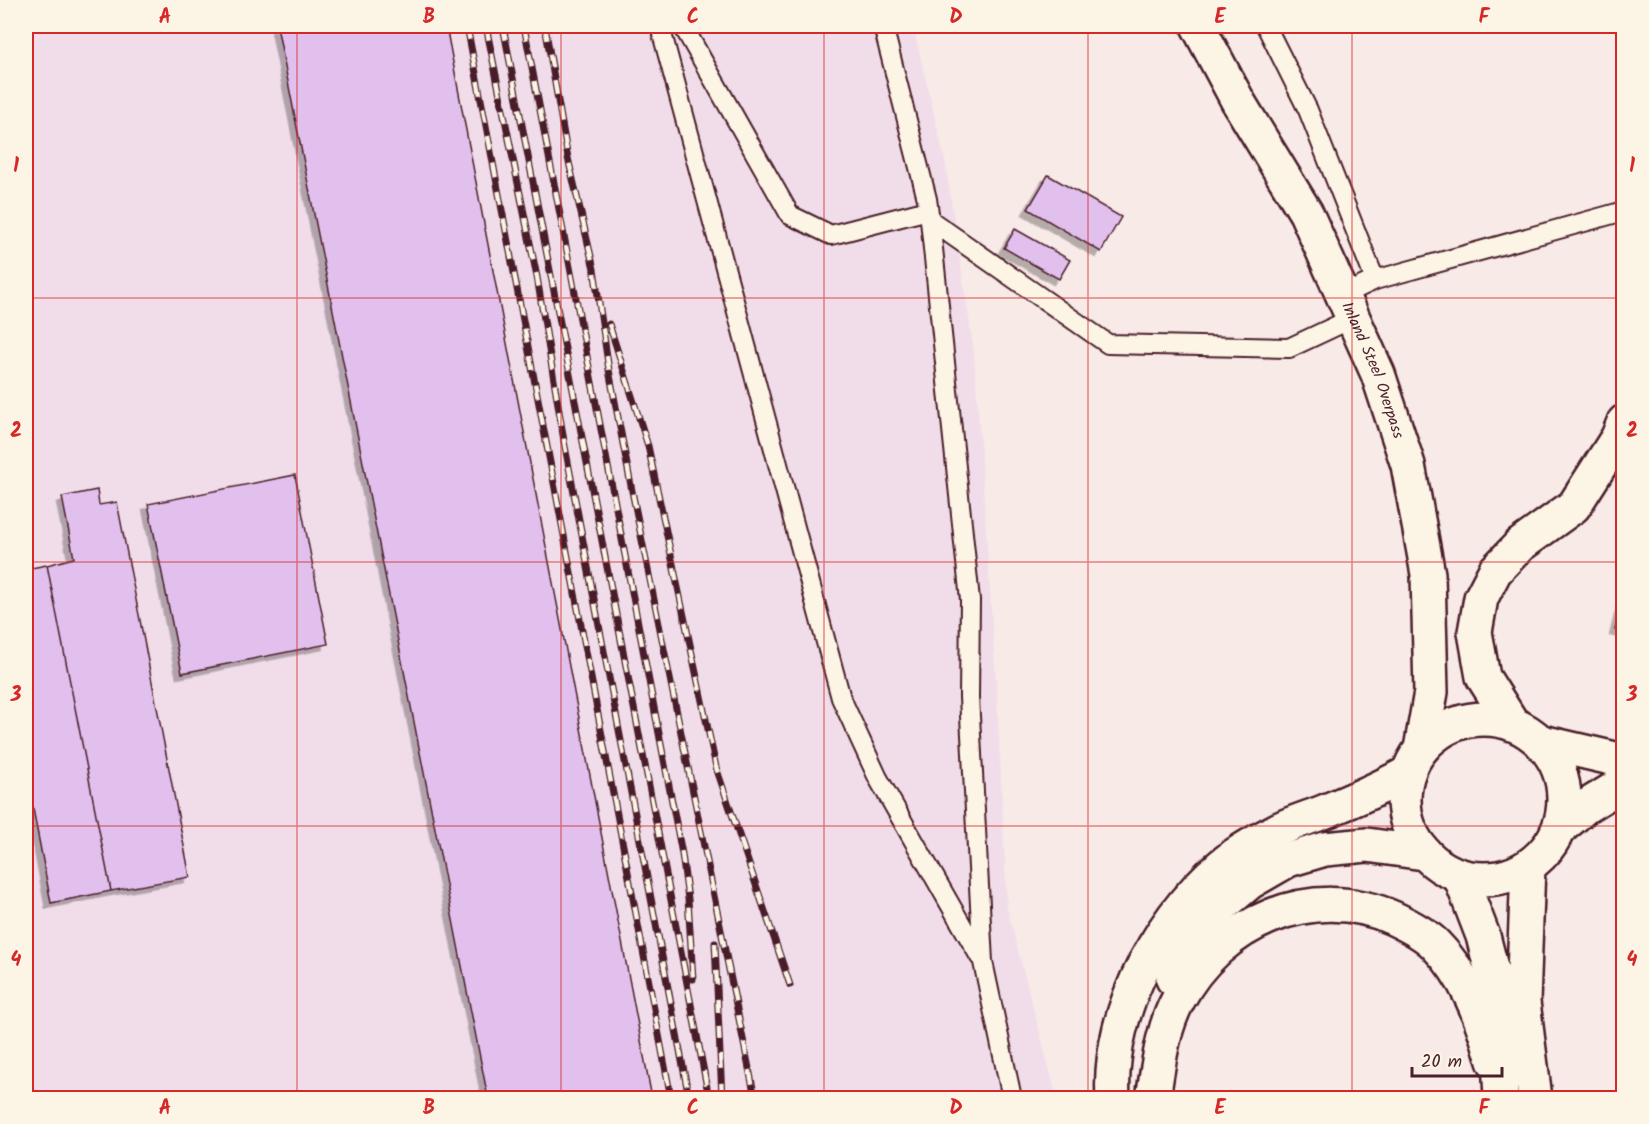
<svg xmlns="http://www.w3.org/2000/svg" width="1649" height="1124" viewBox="0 0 1649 1124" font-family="Kalam,sans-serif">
<defs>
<filter id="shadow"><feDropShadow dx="-5.5" dy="5.5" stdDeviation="0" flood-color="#0004"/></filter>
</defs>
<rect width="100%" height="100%" fill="#f7eae7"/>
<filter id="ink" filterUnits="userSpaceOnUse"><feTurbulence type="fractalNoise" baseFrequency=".0167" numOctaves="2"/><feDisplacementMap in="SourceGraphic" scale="12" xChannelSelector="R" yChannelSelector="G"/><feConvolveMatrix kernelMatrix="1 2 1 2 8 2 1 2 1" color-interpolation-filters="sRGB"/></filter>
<g filter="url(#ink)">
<path fill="#f0dde9" d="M 26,26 L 913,26 L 945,161 L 974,352 L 997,697 L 1007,909 L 1057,1098 L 26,1098 Z"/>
<path fill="#e1c0ed" stroke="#4a1f2b" stroke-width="1.5" filter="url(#shadow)" d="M 277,26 L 446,26 L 652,1098 L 488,1098 Z
M 1048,175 L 1121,217 L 1101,252 L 1028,209 Z
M 1015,229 L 1070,260 L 1059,279 L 1004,248 Z
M 295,475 L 328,644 L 182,673 L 148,504 Z
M 97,490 L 99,505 L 117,502 L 190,877 L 111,891 L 47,565 L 74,558 L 62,497 Z
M 47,565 L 111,891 L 51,903 L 26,772 L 26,569 Z
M 1624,594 L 1624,632 L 1615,630 Z"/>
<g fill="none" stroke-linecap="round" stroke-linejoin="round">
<g stroke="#4a1f2b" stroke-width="22">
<path id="lane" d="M 660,26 L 841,698 L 878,778 L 980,957
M 683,26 L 790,215 L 831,235 L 928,210
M 883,26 L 927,199 L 930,220 L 970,600 L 969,697 L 983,962 L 1012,1098
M 1266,26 L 1308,110 L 1375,280
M 930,220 L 1108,344 L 1289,348 L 1353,318
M 1343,295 L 1375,280 L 1624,211"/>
</g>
<g stroke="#4a1f2b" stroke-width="38">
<g id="street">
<path id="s1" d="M 1198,26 L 1239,103 L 1306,213 L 1378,374 L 1408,465 L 1428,574 L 1431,692 L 1421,749"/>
<path d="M 1512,723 L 1483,677 L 1475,632 L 1481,598 L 1495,571 L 1520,545 L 1574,506 L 1618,437 L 1624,422"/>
<path d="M 1542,742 L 1624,761"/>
<path d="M 1559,829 L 1585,807 L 1624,783"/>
<path d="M 1173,979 L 1187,949 L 1218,909 L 1250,882 L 1288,860 L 1325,849 L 1367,845 L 1424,853"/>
<path d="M 1154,1092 C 1159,1060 1163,1028 1178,1000 C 1219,923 1312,881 1393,918 C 1408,925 1424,933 1435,944 C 1467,976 1482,1018 1494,1061"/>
<path d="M 1113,1098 C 1107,1010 1164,906 1235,855 C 1247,847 1261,839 1274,832 C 1288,824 1305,819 1321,813 C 1351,801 1379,789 1408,773"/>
</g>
</g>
<g stroke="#4a1f2b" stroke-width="38">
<path id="secondary" d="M1404 799a80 80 0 1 1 160 0a80 80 0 1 1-160 0Z
M 1528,866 L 1523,1002 L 1535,1098
M 1460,876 L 1483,936 L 1495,983 L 1501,1098"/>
</g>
<use href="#lane" stroke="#fcf5e5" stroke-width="18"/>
<use href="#street" stroke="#fcf5e5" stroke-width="33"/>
<use href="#secondary" stroke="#fcf5e5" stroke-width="33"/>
<g stroke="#4a1f2b" stroke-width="7">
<path id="rail" d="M 467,26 L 671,1098
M 486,26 L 537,277 L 564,441 L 689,1098
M 503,26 L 709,1098
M 524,26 L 682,854 L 688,899 L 693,979
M 545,26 L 568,158 L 594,269 L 609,370 L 632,491 L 755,1098
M 609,324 L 648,446 L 716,767 L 790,985
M 715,943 L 722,1098"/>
</g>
<use href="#rail" stroke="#fcf5e5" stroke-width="4.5" stroke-dasharray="14" stroke-linecap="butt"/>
</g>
</g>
<path fill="none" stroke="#d62828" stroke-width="1.5" stroke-opacity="0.55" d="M 297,26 L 297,1098M 561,26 L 561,1098M 824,26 L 824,1098M 1088,26 L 1088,1098M 1352,26 L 1352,1098M 26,298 L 1624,298M 26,562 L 1624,562M 26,826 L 1624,826"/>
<g text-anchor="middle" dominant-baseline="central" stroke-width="6" stroke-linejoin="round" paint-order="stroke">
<g font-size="16" fill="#4a1f2b" stroke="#fcf5e5">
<text stroke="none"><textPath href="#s1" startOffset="387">Inland Steel Overpass</textPath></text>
</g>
</g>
<rect width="1649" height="1124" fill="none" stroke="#fcf5e5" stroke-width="66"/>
<path d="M1412 1067v9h90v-9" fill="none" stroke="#4a1f2b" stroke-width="3"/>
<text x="1421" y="1067" font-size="18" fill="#4a1f2b" stroke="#fcf5e5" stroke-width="4.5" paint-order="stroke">20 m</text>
<rect x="33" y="33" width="1583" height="1058" fill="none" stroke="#d62828" stroke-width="2"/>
<g font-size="20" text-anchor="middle" font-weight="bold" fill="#d62828">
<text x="165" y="23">A</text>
<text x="429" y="23">B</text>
<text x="693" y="23">C</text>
<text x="956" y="23">D</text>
<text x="1220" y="23">E</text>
<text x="1484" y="23">F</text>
<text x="16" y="172">1</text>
<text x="1632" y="172">1</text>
<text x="16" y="437">2</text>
<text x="1632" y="437">2</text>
<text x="16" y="701">3</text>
<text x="1632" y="701">3</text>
<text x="16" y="966">4</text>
<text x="1632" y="966">4</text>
<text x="165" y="1114">A</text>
<text x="429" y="1114">B</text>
<text x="693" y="1114">C</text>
<text x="956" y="1114">D</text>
<text x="1220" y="1114">E</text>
<text x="1484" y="1114">F</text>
</g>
</svg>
